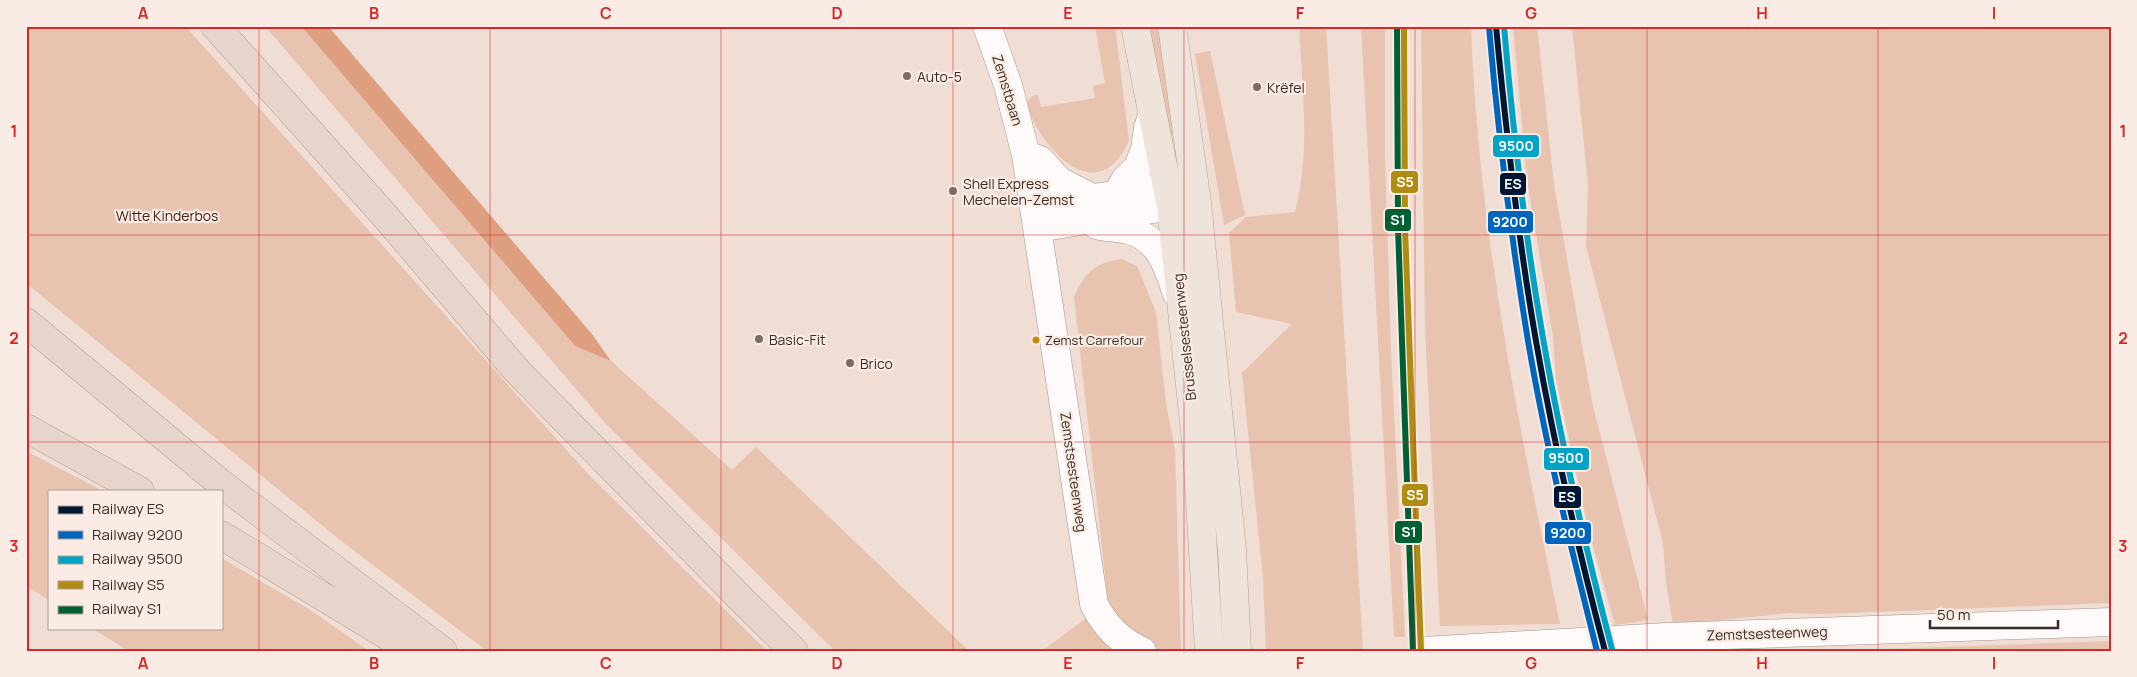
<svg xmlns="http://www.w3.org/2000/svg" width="2137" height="677" viewBox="0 0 2137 677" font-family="Manrope,sans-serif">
<rect width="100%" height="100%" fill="#f0ddd4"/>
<path fill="#e8c3b0" d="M 26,26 L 185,26 L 590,476 L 767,651 L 487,651 L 340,540 L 26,283 Z
M 265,26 L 301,26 L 575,346 L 611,361 L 732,470 L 756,447 L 969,651 L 835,651 L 605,423 Z
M 1095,26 L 1115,26 L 1129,141 C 1097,211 1041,149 1026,103 L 1032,96 L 1038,95 L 1041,107 L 1095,98 L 1093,86 L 1105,83 Z
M 1144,26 L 1160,26 L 1180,134 L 1168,136 Z
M 1299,26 L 1326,26 L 1363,651 L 1266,651 L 1263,578 L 1242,373 L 1292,324 L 1236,312 L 1229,233 L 1246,217 L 1295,212 C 1311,152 1302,88 1299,26 Z
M 1361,26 L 1385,26 L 1385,156 L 1391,351 L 1405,637 L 1394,637 Z
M 1421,26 L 1471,26 C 1478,228 1519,427 1560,624 L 1440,626 L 1425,327 Z
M 1513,26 L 1537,26 L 1554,185 L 1592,402 L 1648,620 L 1615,625 L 1588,528 L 1556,379 L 1553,337 L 1527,180 Z
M 1572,26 L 2111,26 L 2111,603 L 1819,614 L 1789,613 L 1673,625 L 1666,583 L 1663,543 L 1586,246 L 1588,185 Z
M 1210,51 L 1245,215 L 1224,225 L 1195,54 Z
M 1122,259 L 1137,266 L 1156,312 L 1166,403 L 1175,450 L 1181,651 L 1042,651 L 1108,602 L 1074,297 C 1086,272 1094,263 1122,259 Z
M 26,451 L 103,491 L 49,491 L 49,600 L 26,586 Z
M 221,558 L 312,611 L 369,651 L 128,651 L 92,628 L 221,628 Z
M 2111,641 L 2111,651 L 1826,651 Z"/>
<path fill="#dd9f80" d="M 301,26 L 328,26 L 592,334 L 611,361 L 575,346 Z"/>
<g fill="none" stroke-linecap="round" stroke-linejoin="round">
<g stroke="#a2948e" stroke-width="29">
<path id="secondary" d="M 987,26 L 1008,85 L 1026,155 L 1094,604 C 1104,625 1121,642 1142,651
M 1026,155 L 1040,160 L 1059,181 L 1094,199
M 1116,195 L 1125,180 L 1138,167 L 1145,149 L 1148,128 L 1152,117
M 1035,207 L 1191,183
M 1097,225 C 1107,228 1118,227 1128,230 C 1158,237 1168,265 1176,292
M 1038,228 L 1159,208
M 1423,651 L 1666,637 L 2111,622"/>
</g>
<g stroke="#b9a093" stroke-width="29">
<path id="primary" d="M 1135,26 L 1171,206 L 1197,451 L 1209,651
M 1172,26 L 1197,203 L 1232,550 L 1237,651"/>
</g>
<g stroke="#b9a093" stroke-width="29">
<path id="highway" d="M 215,26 L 385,216 L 517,371 L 743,601 L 794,651
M 26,322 L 219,482 L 443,651
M 26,428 L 140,491
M 221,535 L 413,651"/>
</g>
<use href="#secondary" stroke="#fdfaf9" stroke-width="28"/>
<use href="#primary" stroke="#efe4dc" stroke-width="28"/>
<use href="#highway" stroke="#e7d5cb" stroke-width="28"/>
<g stroke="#faebe4" stroke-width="10">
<path id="rail-1" d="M 1496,26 C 1506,132 1518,237 1536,341 C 1554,445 1578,548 1605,651"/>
</g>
<g stroke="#faebe4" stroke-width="10">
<path id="rail-2" d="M 1489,27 C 1498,132 1511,237 1528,341 C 1546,446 1571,548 1597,651"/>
</g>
<g stroke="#faebe4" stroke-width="10">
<path id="rail-3" d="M 1504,26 C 1513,131 1525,235 1543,338 C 1561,443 1585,546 1612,649"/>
</g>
<g stroke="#faebe4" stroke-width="10">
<path id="rail-4" d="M 1404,26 L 1405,228 L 1421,651"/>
</g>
<g stroke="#faebe4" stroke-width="10">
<path id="rail-5" d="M 1397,26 L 1398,228 L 1413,651"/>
</g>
<use href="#rail-1" stroke="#011633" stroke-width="6"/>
<use href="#rail-2" stroke="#0065bd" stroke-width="6"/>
<use href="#rail-3" stroke="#03a3c6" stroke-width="6"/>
<use href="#rail-4" stroke="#b08c13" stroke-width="6"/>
<use href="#rail-5" stroke="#005f33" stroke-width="6"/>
</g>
<path fill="none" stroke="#d62828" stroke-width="1" stroke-opacity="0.55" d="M 259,26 L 259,651M 490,26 L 490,651M 721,26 L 721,651M 953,26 L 953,651M 1184,26 L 1184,651M 1415,26 L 1415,651M 1647,26 L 1647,651M 1878,26 L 1878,651M 26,235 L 2111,235M 26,442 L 2111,442"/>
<g fill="#7a6b63" stroke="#faebe4" stroke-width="2">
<circle cx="907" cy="76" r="5"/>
<circle cx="1257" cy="87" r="5"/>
<circle cx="953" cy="191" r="5"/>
<circle cx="759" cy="339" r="5"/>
<circle cx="850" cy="363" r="5"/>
</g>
<circle fill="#c8880a" stroke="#faebe4" stroke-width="2" cx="1036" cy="340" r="4.5"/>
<g text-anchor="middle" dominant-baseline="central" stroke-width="4.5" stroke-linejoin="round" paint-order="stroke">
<g font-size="13" fill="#3a2d26" stroke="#faebe4" text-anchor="start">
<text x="1045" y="340">Zemst Carrefour</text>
</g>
<g font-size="14" fill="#3a2d26" stroke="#faebe4" text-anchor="start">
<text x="917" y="76">Auto-5</text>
<text x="1267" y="87">Krëfel</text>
<text x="963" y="183">Shell Express<tspan x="963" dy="16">Mechelen-Zemst</tspan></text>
<text x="769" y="339">Basic-Fit</text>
<text x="860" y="363">Brico</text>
</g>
<g font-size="14" fill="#3a2d26" stroke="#faebe4">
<text transform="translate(1008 90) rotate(73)">Zemstbaan</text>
<text transform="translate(1184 337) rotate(-96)">Brusselsesteenweg</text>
<text transform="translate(1074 472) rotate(82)">Zemstsesteenweg</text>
<text transform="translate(1767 633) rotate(-2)">Zemstsesteenweg</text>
</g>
<g font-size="14" fill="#432211" stroke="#faebe4">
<text x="167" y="215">Witte Kinderbos</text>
</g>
</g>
<g stroke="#faebe4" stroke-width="2">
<rect x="1492" y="134" width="48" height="24" rx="5" fill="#03a3c6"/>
<rect x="1390" y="170" width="29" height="24" rx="5" fill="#b08c13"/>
<rect x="1499" y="172" width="28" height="24" rx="5" fill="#011633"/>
<rect x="1384" y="208" width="28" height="24" rx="5" fill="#005f33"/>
<rect x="1487" y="210" width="47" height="24" rx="5" fill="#0065bd"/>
<rect x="1543" y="447" width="47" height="24" rx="5" fill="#03a3c6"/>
<rect x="1401" y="483" width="28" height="24" rx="5" fill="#b08c13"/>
<rect x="1553" y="485" width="29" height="24" rx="5" fill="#011633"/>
<rect x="1394" y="520" width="29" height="24" rx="5" fill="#005f33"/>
<rect x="1544" y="521" width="48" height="24" rx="5" fill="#0065bd"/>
</g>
<g font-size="14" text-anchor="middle" font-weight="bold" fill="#fff">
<text x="1516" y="151">9500</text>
<text x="1405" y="187">S5</text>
<text x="1513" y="189">ES</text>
<text x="1398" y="225">S1</text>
<text x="1510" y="227">9200</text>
<text x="1566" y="463">9500</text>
<text x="1415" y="500">S5</text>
<text x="1567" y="502">ES</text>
<text x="1409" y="537">S1</text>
<text x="1568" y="538">9200</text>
</g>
<rect width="2137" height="677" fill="none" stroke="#faebe4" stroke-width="55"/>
<rect x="48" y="490" width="175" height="140" fill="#faebe4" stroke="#ad9f98"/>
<rect x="58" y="506" width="25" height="8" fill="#011633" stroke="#ad9f98"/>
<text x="92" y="514" font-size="15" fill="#3a2d26">Railway ES</text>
<rect x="58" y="531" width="25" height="8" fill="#0065bd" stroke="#ad9f98"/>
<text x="92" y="540" font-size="15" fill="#3a2d26">Railway 9200</text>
<rect x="58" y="556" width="25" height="8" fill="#03a3c6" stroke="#ad9f98"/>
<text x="92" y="564" font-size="15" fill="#3a2d26">Railway 9500</text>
<rect x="58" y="581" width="25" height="8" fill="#b08c13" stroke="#ad9f98"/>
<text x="92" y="590" font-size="15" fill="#3a2d26">Railway S5</text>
<rect x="58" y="606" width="25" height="8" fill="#005f33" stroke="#ad9f98"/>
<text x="92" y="614" font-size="15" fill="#3a2d26">Railway S1</text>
<path d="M1930 620v8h128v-8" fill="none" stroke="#3a2d26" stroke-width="2.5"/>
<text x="1937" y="620" font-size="15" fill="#3a2d26" stroke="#faebe4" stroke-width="4" paint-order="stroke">50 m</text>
<rect x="28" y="28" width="2082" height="622" fill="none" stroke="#d62828" stroke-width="2"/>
<g font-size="16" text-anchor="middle" font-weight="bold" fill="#d62828">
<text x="143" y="19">A</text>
<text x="374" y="19">B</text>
<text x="606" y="19">C</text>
<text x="837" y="19">D</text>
<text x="1068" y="19">E</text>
<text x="1300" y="19">F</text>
<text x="1531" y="19">G</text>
<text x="1762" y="19">H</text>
<text x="1994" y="19">I</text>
<text x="14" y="137">1</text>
<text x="2123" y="137">1</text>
<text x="14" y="344">2</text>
<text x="2123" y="344">2</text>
<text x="14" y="552">3</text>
<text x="2123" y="552">3</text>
<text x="143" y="669">A</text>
<text x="374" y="669">B</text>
<text x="606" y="669">C</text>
<text x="837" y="669">D</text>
<text x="1068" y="669">E</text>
<text x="1300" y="669">F</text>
<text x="1531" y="669">G</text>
<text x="1762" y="669">H</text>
<text x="1994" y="669">I</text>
</g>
</svg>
